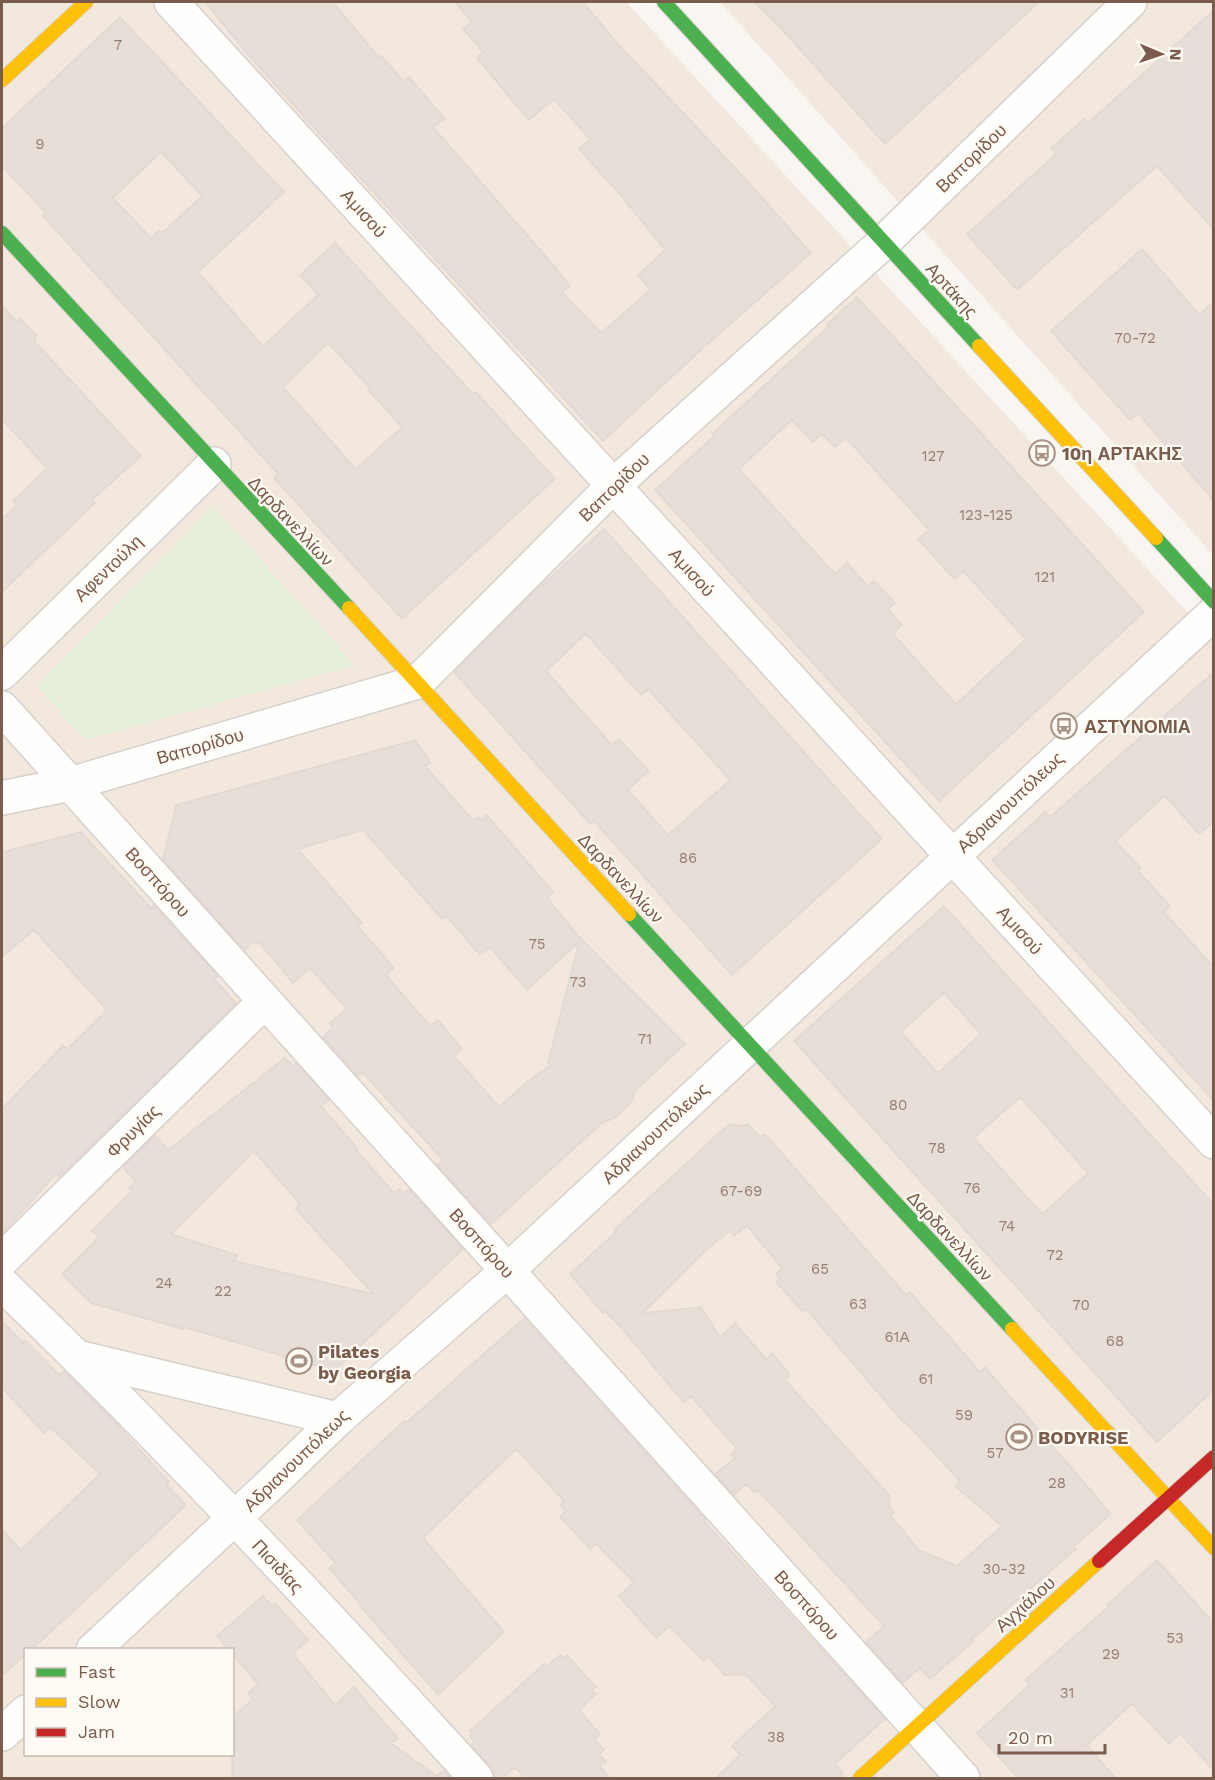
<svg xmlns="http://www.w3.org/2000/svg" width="1215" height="1780" viewBox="0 0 1215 1780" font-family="'Work Sans',sans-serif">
<rect width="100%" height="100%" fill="#f9f5f0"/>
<path fill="#f2e8de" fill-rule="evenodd" d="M 2,2 L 626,2 L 1213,640 L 1213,1778 L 2,1778 ZM 26,1650 L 232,1650 L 232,1754 L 26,1754 Z
M 720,2 L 1213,2 L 1213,555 Z"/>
<path fill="#e7f0db" d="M 213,506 L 355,665 L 86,740 L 37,687 Z"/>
<path fill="#e6ded7" stroke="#e2d8d2" stroke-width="1.5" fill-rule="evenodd" d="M 205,2 L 333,2 L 379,58 L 381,56 L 404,81 L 409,77 L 445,119 L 433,127 L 555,267 L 570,286 L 562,292 L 601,333 L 650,290 L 638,275 L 665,250 L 623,198 L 579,149 L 590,139 L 554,99 L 529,120 L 511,99 L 477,58 L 483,52 L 463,29 L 472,22 L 455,2 L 583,2 L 618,44 L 741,174 L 811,253 L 702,349 L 603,441 L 327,142 L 251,58 Z
M 754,2 L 1039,2 L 885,144 L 788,36 Z
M 1214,10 L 1214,230 L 1157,166 L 1017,290 L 967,234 L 1056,154 L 1051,148 L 1084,119 L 1088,123 Z
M 120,17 L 284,192 L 198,272 L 263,346 L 318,295 L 300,275 L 335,243 L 473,394 L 476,392 L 555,479 L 402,619 L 274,478 L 278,474 L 43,216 L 46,213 L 2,166 L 2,128 ZM 161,152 L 202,196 L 162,233 L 159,230 L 151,238 L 113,198 ZM 328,343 L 370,388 L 368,390 L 402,427 L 356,469 L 283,387 Z
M 1142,249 L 1199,314 L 1214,302 L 1214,501 L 1138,413 L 1130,420 L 1051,331 Z
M 857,297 L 1144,612 L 939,801 L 655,490 L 714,436 L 712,434 L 829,326 L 827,324 ZM 792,420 L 813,442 L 822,434 L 835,447 L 846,438 L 929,530 L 918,539 L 954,579 L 963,571 L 1026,639 L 956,704 L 893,634 L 902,625 L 888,609 L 895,603 L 874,581 L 868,586 L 847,563 L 835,574 L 739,469 Z
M 2,305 L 17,322 L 21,319 L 36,335 L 35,342 L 141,456 L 92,500 L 95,503 L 2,592 L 2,519 L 17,505 L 13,501 L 47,468 L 2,419 Z
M 604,529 L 882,839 L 732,975 L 594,821 L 590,824 L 454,672 L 535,591 ZM 586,634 L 641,695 L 648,689 L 730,780 L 668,835 L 628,790 L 649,771 L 619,739 L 612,745 L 546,671 Z
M 1214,672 L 1214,821 L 1199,834 L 1165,796 L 1115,841 L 1141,868 L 1138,871 L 1170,906 L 1164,912 L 1214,967 L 1214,1101 L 992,860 L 1045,812 L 1050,817 Z
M 415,740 L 431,763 L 425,766 L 474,821 L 478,817 L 481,820 L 487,815 L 553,892 L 547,898 L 582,940 L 685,1044 L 635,1091 L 633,1099 L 625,1109 L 614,1118 L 602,1123 L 491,1224 L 437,1165 L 443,1160 L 362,1072 L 358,1076 L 323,1037 L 333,1027 L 329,1023 L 347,1009 L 310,968 L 293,983 L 259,942 L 257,944 L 254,941 L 245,950 L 163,860 L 176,805 ZM 363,830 L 442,919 L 446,916 L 480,955 L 490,947 L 527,990 L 579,942 L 548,1063 L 551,1065 L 528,1081 L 499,1107 L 454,1056 L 462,1049 L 438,1020 L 430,1026 L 386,975 L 394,968 L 358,926 L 362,923 L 298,849 Z
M 81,832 L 152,909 L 153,905 L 218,976 L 214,979 L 236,1003 L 63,1174 L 62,1172 L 59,1176 L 56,1174 L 2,1234 L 2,1109 L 63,1045 L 67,1049 L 107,1010 L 34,930 L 2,957 L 2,852 Z
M 944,906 L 1214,1205 L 1214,1390 L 1157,1442 L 794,1041 ZM 944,993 L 981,1034 L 938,1073 L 901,1032 ZM 1020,1097 L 1088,1173 L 1042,1214 L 974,1138 Z
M 285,1058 L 293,1066 L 296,1063 L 329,1100 L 321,1106 L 358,1149 L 356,1150 L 394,1193 L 400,1189 L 404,1193 L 409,1189 L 463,1249 L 334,1371 L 184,1327 L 183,1329 L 91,1303 L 62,1274 L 99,1237 L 92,1231 L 132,1191 L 129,1188 L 136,1182 L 123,1167 L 155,1135 L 168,1150 ZM 254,1151 L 300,1204 L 295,1208 L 373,1294 L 235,1261 L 237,1255 L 171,1234 Z
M 729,1124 L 742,1126 L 748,1124 L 760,1137 L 765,1134 L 906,1295 L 910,1292 L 980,1372 L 985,1367 L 1111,1514 L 1074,1546 L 1076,1549 L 972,1639 L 974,1641 L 930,1679 L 920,1668 L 903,1683 L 866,1642 L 884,1626 L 758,1490 L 755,1493 L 747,1484 L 734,1495 L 715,1474 L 735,1458 L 731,1454 L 737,1449 L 691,1396 L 684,1403 L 624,1331 L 605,1311 L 603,1313 L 570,1274 L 616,1232 L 614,1230 ZM 747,1226 L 782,1268 L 776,1274 L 780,1279 L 776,1282 L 803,1312 L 806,1309 L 904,1423 L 905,1422 L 960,1481 L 955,1486 L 1002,1526 L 957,1566 L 919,1550 L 890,1515 L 894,1512 L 889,1507 L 890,1496 L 785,1380 L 790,1375 L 772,1353 L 766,1359 L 735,1323 L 720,1337 L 701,1307 L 643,1313 L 706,1250 L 730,1231 L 734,1236 Z
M 524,1318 L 705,1519 L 704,1521 L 736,1556 L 885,1719 L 835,1764 L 842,1772 L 842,1779 L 715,1779 L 740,1755 L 732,1746 L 775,1706 L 746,1675 L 724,1675 L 709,1656 L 703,1661 L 670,1626 L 656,1638 L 619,1596 L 634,1582 L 596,1544 L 590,1549 L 560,1517 L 566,1511 L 560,1505 L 564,1501 L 516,1449 L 423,1538 L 504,1632 L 438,1695 L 361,1607 L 362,1606 L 329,1568 L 335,1563 L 297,1520 L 404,1421 L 407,1422 Z
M 2,1321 L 23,1343 L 25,1340 L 59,1375 L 64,1371 L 110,1417 L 169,1482 L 167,1485 L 186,1505 L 78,1607 L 31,1650 L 26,1650 L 26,1654 L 2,1676 L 2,1529 L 21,1550 L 100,1474 L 50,1427 L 44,1433 L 2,1388 Z
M 1157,1560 L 1214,1623 L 1214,1771 L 1180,1733 L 1169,1744 L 1132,1704 L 1087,1745 L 1116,1779 L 1019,1779 L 977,1733 L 1029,1685 L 1025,1680 L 1109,1606 L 1107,1605 Z
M 263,1596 L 272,1606 L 275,1603 L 308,1640 L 293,1654 L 335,1705 L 354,1687 L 398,1738 L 391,1743 L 437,1776 L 444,1770 L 451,1779 L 232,1779 L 232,1718 L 253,1699 L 248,1693 L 258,1684 L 232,1654 L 232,1650 L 229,1650 L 217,1636 Z
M 560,1655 L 563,1658 L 567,1655 L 596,1687 L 592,1691 L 596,1694 L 579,1710 L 600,1734 L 595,1739 L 604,1750 L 599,1754 L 606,1762 L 600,1766 L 610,1779 L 526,1779 L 515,1767 L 505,1776 L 503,1773 L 498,1779 L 494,1779 L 490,1766 L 471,1745 L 475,1742 L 470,1736 L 472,1734 L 470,1731 L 544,1664 L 546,1667 Z"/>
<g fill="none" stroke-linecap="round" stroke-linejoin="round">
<g stroke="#d7d1cb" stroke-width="36">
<path id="street" d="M 171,2 L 1214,1142
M 2,673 L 214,464
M 2,708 L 963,1778
M 2,798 L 70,784 L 418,682 L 613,486 L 884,242 L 1130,2
M 2,1260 L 265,1001
M 2,1284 C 166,1442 323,1609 476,1778
M 77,1357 L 338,1419
M 93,1650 L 273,1482 L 338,1419 L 507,1271 L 1214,613
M 2,1734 L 26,1712"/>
</g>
<g stroke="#d9d2cb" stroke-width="16">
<path id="fast" d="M 664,2 L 979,346
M 2,233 L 349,608
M 1156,538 L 1214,602
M 629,914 L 1012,1329"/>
</g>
<g stroke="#d9d2cb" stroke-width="16">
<path id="slow" d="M 2,80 L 86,2
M 979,346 L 1156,538
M 349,608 L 629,914
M 1012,1329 L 1214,1548
M 860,1778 L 1099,1561"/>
</g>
<g stroke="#d9d2cb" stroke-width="16">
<path id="jam" d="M 1099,1561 L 1214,1457"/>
</g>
<use href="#street" stroke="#fefefd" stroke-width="33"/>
<use href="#fast" stroke="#4caf50" stroke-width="14"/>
<use href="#slow" stroke="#ffc107" stroke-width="14"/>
<use href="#jam" stroke="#c62828" stroke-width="14"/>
</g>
<defs>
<g id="bus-ring" transform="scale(1.35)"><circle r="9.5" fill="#fffaf3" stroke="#a69286" stroke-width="1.5"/><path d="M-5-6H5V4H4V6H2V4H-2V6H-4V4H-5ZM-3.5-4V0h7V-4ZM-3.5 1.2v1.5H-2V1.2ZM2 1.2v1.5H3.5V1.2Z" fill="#a69286"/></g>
<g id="stadium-ring" transform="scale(1.35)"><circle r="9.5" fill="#fffaf3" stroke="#a69286" stroke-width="1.5"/><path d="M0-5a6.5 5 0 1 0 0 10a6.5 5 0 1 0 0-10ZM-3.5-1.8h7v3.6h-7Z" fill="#a69286"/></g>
</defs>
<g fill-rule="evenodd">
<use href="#bus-ring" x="1042" y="453"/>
<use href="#bus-ring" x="1064" y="726"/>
<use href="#stadium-ring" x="299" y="1361"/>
<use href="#stadium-ring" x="1019" y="1437"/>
</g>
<g text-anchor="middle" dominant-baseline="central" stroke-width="4.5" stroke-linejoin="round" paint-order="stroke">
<g font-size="15" fill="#977e72">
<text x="118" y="45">7</text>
<text x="40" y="144">9</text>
<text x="1135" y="338">70-72</text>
<text x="933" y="456">127</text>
<text x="986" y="515">123-125</text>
<text x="1045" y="577">121</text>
<text x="688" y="858">86</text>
<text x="537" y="944">75</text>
<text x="578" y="982">73</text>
<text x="645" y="1039">71</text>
<text x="898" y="1105">80</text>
<text x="937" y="1148">78</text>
<text x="972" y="1188">76</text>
<text x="741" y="1191">67-69</text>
<text x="1007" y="1226">74</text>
<text x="1055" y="1255">72</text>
<text x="820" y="1269">65</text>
<text x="164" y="1283">24</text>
<text x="223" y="1291">22</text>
<text x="858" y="1304">63</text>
<text x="1081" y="1305">70</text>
<text x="897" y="1337">61Α</text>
<text x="1115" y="1341">68</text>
<text x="926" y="1379">61</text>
<text x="964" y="1415">59</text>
<text x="995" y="1453">57</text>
<text x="1057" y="1483">28</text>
<text x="1004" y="1569">30-32</text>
<text x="1175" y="1638">53</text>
<text x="1111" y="1654">29</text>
<text x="1067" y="1693">31</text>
<text x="776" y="1737">38</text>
</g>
<g font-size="18" fill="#7a5c4d" stroke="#fffaf3">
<text transform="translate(971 158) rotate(-44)">Βαπορίδου</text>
<text transform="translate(364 213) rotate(48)">Αμισού</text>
<text transform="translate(952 290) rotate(48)">Αρτάκης</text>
<text transform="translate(614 487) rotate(-44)">Βαπορίδου</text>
<text transform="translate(291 521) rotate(47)">Δαρδανελλίων</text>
<text transform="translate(108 568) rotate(-44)">Αφεντούλη</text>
<text transform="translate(692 572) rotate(48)">Αμισού</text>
<text transform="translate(200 746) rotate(-16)">Βαπορίδου</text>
<text transform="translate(1010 802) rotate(-43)">Αδριανουπόλεως</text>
<text transform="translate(621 878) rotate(47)">Δαρδανελλίων</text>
<text transform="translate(158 882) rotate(48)">Βοσπόρου</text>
<text transform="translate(1020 930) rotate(48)">Αμισού</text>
<text transform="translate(133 1131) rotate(-45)">Φρυγίας</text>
<text transform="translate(655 1133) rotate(-43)">Αδριανουπόλεως</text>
<text transform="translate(950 1236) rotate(47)">Δαρδανελλίων</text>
<text transform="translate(482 1243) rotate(48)">Βοσπόρου</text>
<text transform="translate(296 1460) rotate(-44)">Αδριανουπόλεως</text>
<text transform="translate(278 1566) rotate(47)">Πισιδίας</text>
<text transform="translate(1025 1604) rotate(-42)">Αγχιάλου</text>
<text transform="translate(807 1605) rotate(48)">Βοσπόρου</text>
</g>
<g font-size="18" font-weight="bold" fill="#7a5c4d" stroke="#fffaf3" text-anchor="start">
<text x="1062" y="453">10η ΑΡΤΑΚΗΣ</text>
<text x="1084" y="726">ΑΣΤΥΝΟΜΙΑ</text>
<text x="318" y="1351">Pilates<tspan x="318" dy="21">by Georgia</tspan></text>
<text x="1038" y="1437">BODYRISE</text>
</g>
</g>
<rect width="1215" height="1780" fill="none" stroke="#7a5c4d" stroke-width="6"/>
<rect x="24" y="1648" width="210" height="108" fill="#fffaf3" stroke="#cabbb1" stroke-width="1.5"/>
<rect x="36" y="1668" width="30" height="9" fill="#4caf50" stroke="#cabbb1" stroke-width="1.5"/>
<text x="78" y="1678" font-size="18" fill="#7a5c4d">Fast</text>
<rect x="36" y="1698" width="30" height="9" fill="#ffc107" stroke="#cabbb1" stroke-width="1.5"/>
<text x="78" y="1708" font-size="18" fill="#7a5c4d">Slow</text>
<rect x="36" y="1728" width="30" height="9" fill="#c62828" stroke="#cabbb1" stroke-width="1.5"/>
<text x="78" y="1738" font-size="18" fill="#7a5c4d">Jam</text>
<g transform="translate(1161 54) rotate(92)" stroke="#fffaf3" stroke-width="4.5" paint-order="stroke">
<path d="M0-4.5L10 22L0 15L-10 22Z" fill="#7a5c4d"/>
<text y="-9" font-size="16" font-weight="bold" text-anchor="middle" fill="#7a5c4d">N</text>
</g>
<path d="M999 1744v9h106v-9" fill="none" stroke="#7a5c4d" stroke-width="3"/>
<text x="1008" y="1744" font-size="18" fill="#7a5c4d" stroke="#fffaf3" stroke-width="4.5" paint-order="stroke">20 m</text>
</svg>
